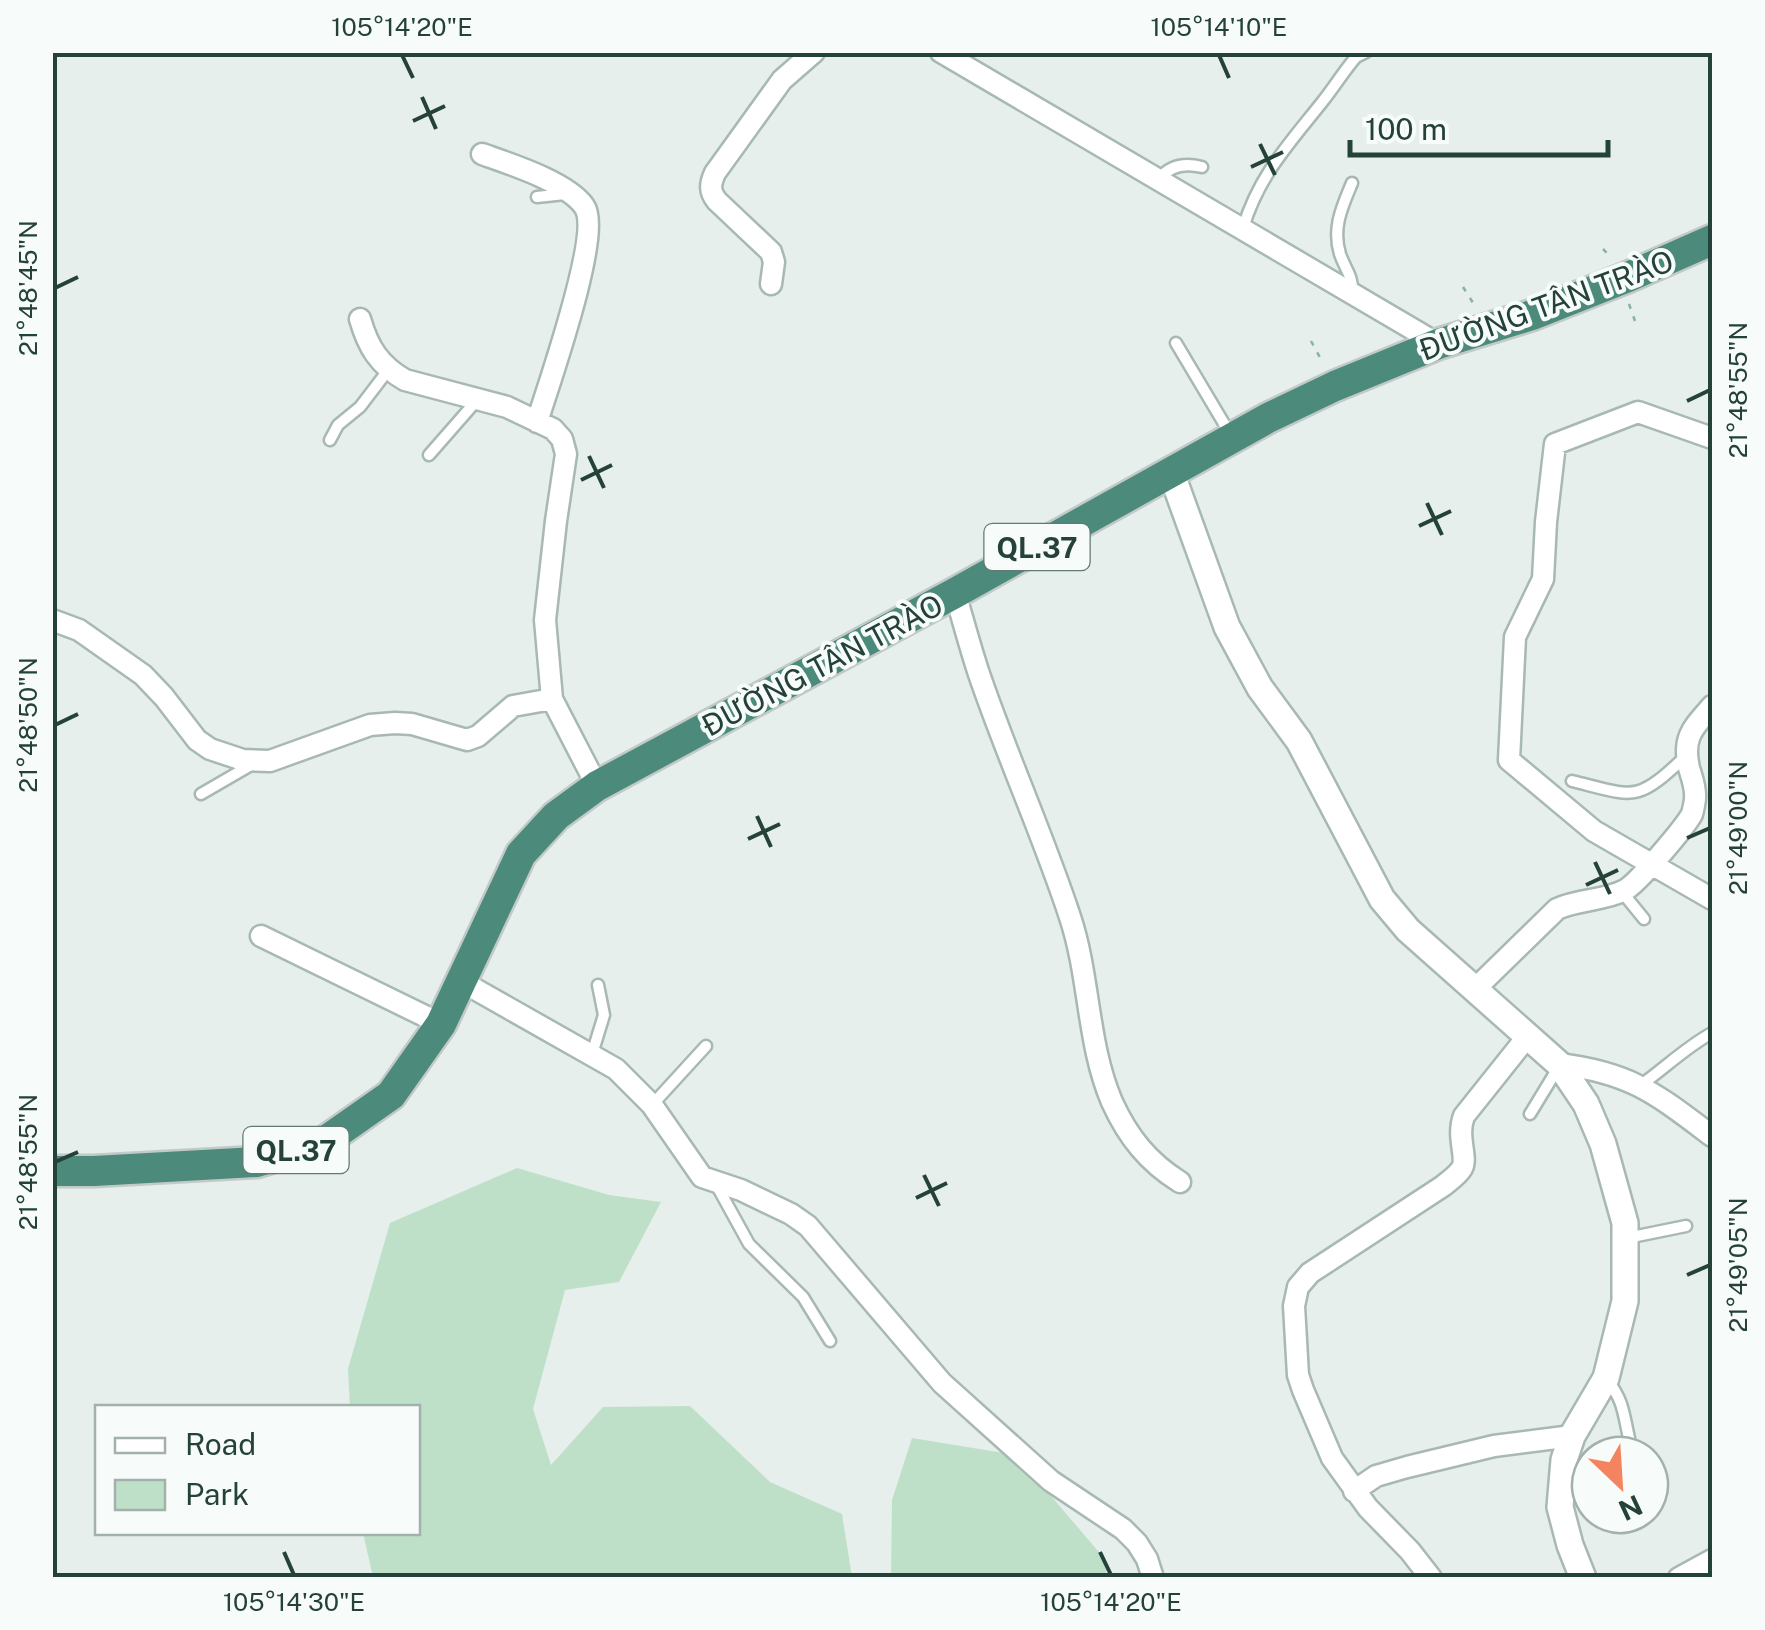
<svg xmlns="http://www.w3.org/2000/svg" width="1765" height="1630" viewBox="0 0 1765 1630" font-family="'Public Sans',sans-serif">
<rect width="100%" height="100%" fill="#e6efeb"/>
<path fill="#bfe0c8" d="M 517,1168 L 609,1195 L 661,1202 L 619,1282 L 565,1290 L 533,1409 L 551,1465 L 603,1407 L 690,1406 L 770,1482 L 842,1514 L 852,1577 L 373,1577 L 363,1533 L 418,1532 L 418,1408 L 350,1407 L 348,1369 L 390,1223 Z
M 912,1438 L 1016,1455 L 1104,1558 L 1107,1577 L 891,1578 L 892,1500 Z"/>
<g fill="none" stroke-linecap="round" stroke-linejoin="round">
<g stroke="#a8b8b2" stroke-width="15">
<path id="service" d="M 1159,179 C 1170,165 1186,163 1202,167
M 1352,183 C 1342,207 1332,228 1340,254 C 1345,269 1353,276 1352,292
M 537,197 L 565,194
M 1243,228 C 1259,175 1289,144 1323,101 C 1334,87 1344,71 1356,57 L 1366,52
M 1176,343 L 1232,437
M 330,440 L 338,425 L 360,407 L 389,369
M 429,455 L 478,399
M 1572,781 C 1636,797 1636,803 1686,756
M 201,794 L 251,765
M 1622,892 L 1644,919
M 592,1054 L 604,1015 L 598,985
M 1641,1085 C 1665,1068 1686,1047 1712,1033
M 652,1105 L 706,1046
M 1530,1114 L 1558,1068
M 717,1186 L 749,1244 L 803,1297 L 830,1341
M 1627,1238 L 1686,1226
M 1607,1379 C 1624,1402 1623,1412 1629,1438"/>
</g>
<g stroke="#a8b8b2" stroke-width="25">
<path id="minor" d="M 941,52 L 1438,344
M 482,154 C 510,164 567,182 584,206 C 603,232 548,386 537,422
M 771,284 L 774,262 L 771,252 L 717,201 C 709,191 710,184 715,173 L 782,80 L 814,52
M 360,319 C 368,347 379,365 405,380 L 507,407 L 553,429 L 562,439 L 566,454 L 556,521 L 545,620 L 552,699 L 597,786
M 1712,438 L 1638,412 L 1555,444 L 1546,522 L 1543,579 L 1515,637 L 1509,760 L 1594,831 L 1712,899
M 955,593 C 963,620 970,647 979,674 C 1007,756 1043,835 1070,917 C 1090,977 1087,1044 1112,1102 C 1128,1137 1148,1162 1180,1182
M 52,620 L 79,630 L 143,675 L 164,697 L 197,740 L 210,749 L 243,760 L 270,761 L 370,725 L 395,723 L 412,724 L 467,740 L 478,736 L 513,706 L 552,699
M 261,936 L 441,1024
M 459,980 L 616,1069 L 652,1105 L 702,1177 L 741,1190 L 791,1214 L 808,1226 L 942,1383 L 1051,1481 L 1123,1529 L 1137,1543 L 1147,1559 L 1153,1578
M 1474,990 L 1557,909 C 1578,899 1604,901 1625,890 C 1638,883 1685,827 1692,814 C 1693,811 1695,801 1695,798 C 1696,788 1692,778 1689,768 C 1682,737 1693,728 1712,706
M 1559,1064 C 1632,1073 1656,1094 1712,1136
M 1354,1491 L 1376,1476 L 1407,1467 L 1494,1446 L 1572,1436
M 1431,1578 L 1410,1551 L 1368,1508 L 1332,1458 L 1303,1390 L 1298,1375 L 1294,1306 L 1298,1287 L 1310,1273 L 1443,1186 C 1449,1181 1458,1175 1462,1168 C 1468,1157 1456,1137 1464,1116 L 1527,1037
M 1679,1578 L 1712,1560"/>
</g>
<g stroke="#a8b8b2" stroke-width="30">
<path id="tertiary" d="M 1171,472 L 1227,627 L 1260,688 L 1299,741 L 1382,899 L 1408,930 L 1559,1064 L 1586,1104 L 1603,1144 L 1625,1223 L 1625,1301 L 1606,1378 L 1572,1436 L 1564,1460 L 1560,1507 L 1570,1545 L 1583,1578"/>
</g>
<g stroke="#c2cac8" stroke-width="35">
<path id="trunk" d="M 52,1171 L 94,1171 L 257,1162 L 324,1142 L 391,1095 L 441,1024 L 521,854 L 556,816 L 597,786 L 955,593 L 1268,418 L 1335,386 L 1438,344 L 1532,315 L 1628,277 L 1712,240"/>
</g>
<path stroke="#86b3a5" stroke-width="2.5" stroke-dasharray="5 8" stroke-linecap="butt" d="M 1603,249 L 1611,257
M 1463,287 L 1475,306
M 1629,304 L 1635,321
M 1311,341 L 1323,363"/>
<use href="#service" stroke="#fff" stroke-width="10"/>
<use href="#minor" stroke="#fff" stroke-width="20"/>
<use href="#tertiary" stroke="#fff" stroke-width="25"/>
<use href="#trunk" stroke="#4c8a7c" stroke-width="30"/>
</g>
<path fill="none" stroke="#24423a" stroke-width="4" d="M 402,55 L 413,78M 1219,55 L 1229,78M 422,97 L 436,129M 413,121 L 445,106M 1260,144 L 1275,175M 1251,167 L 1283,152M 55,288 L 78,277M 1687,401 L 1710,390M 589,456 L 604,488M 581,480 L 612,465M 1427,503 L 1442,535M 1419,526 L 1451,511M 55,725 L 78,714M 757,816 L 771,847M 1687,838 L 1710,828M 748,839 L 780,824M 1595,862 L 1610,894M 1586,885 L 1618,870M 55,1162 L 78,1152M 924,1175 L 939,1206M 916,1198 L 947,1183M 1687,1275 L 1710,1265M 284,1552 L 294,1575M 1100,1552 L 1111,1575"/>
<g text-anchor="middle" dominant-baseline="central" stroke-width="8" stroke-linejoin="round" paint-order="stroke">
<g fill="#f7fbf9" stroke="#637a73" stroke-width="2.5">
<rect x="984.5" y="524" width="105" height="46" rx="8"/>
<rect x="243.5" y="1127" width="105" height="46" rx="8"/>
</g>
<g font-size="28" font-weight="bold" fill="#24423a">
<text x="1037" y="547">QL.37</text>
<text x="296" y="1150">QL.37</text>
</g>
<g font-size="30" fill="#24423a" stroke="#f7fbf9">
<text transform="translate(1546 305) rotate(-20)">ĐƯỜNG TÂN TRÀO</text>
<text transform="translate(822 665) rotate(-28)">ĐƯỜNG TÂN TRÀO</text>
</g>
</g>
<rect width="1765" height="1630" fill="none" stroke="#f7fbf9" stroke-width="110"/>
<rect x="95" y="1405" width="325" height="130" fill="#f7fbf9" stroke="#a3b1ad" stroke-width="2.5"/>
<rect x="115" y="1438" width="50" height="15" fill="#ffffff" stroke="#a3b1ad" stroke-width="2.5"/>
<text x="185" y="1455" font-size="30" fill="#24423a">Road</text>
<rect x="115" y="1480" width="50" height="30" fill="#bfe0c8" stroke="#a3b1ad" stroke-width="2.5"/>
<text x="185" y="1505" font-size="30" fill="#24423a">Park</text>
<g transform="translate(1620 1485) rotate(155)"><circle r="48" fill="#f7fbf9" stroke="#a3b1ad" stroke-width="2.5"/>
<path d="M0-8L18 38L0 25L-18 38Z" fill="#f4845f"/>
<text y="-15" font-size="28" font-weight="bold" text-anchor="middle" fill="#24423a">N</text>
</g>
<path d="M1350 140v15h258v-15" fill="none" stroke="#24423a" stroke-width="5"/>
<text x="1365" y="140" font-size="30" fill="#24423a" stroke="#f7fbf9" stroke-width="8" paint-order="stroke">100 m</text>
<rect x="55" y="55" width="1655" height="1520" fill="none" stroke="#24423a" stroke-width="4"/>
<g font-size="25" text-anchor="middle" fill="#24423a">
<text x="402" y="36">105°14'20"E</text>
<text x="1219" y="36">105°14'10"E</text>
<text transform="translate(28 288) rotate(-90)" y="9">21°48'45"N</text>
<text transform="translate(1738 390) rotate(-90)" y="9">21°48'55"N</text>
<text transform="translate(28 725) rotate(-90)" y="9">21°48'50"N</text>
<text transform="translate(1738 828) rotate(-90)" y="9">21°49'00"N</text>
<text transform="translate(28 1162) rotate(-90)" y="9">21°48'55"N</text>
<text transform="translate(1738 1265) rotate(-90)" y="9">21°49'05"N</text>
<text x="294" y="1611">105°14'30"E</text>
<text x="1111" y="1611">105°14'20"E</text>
</g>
</svg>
